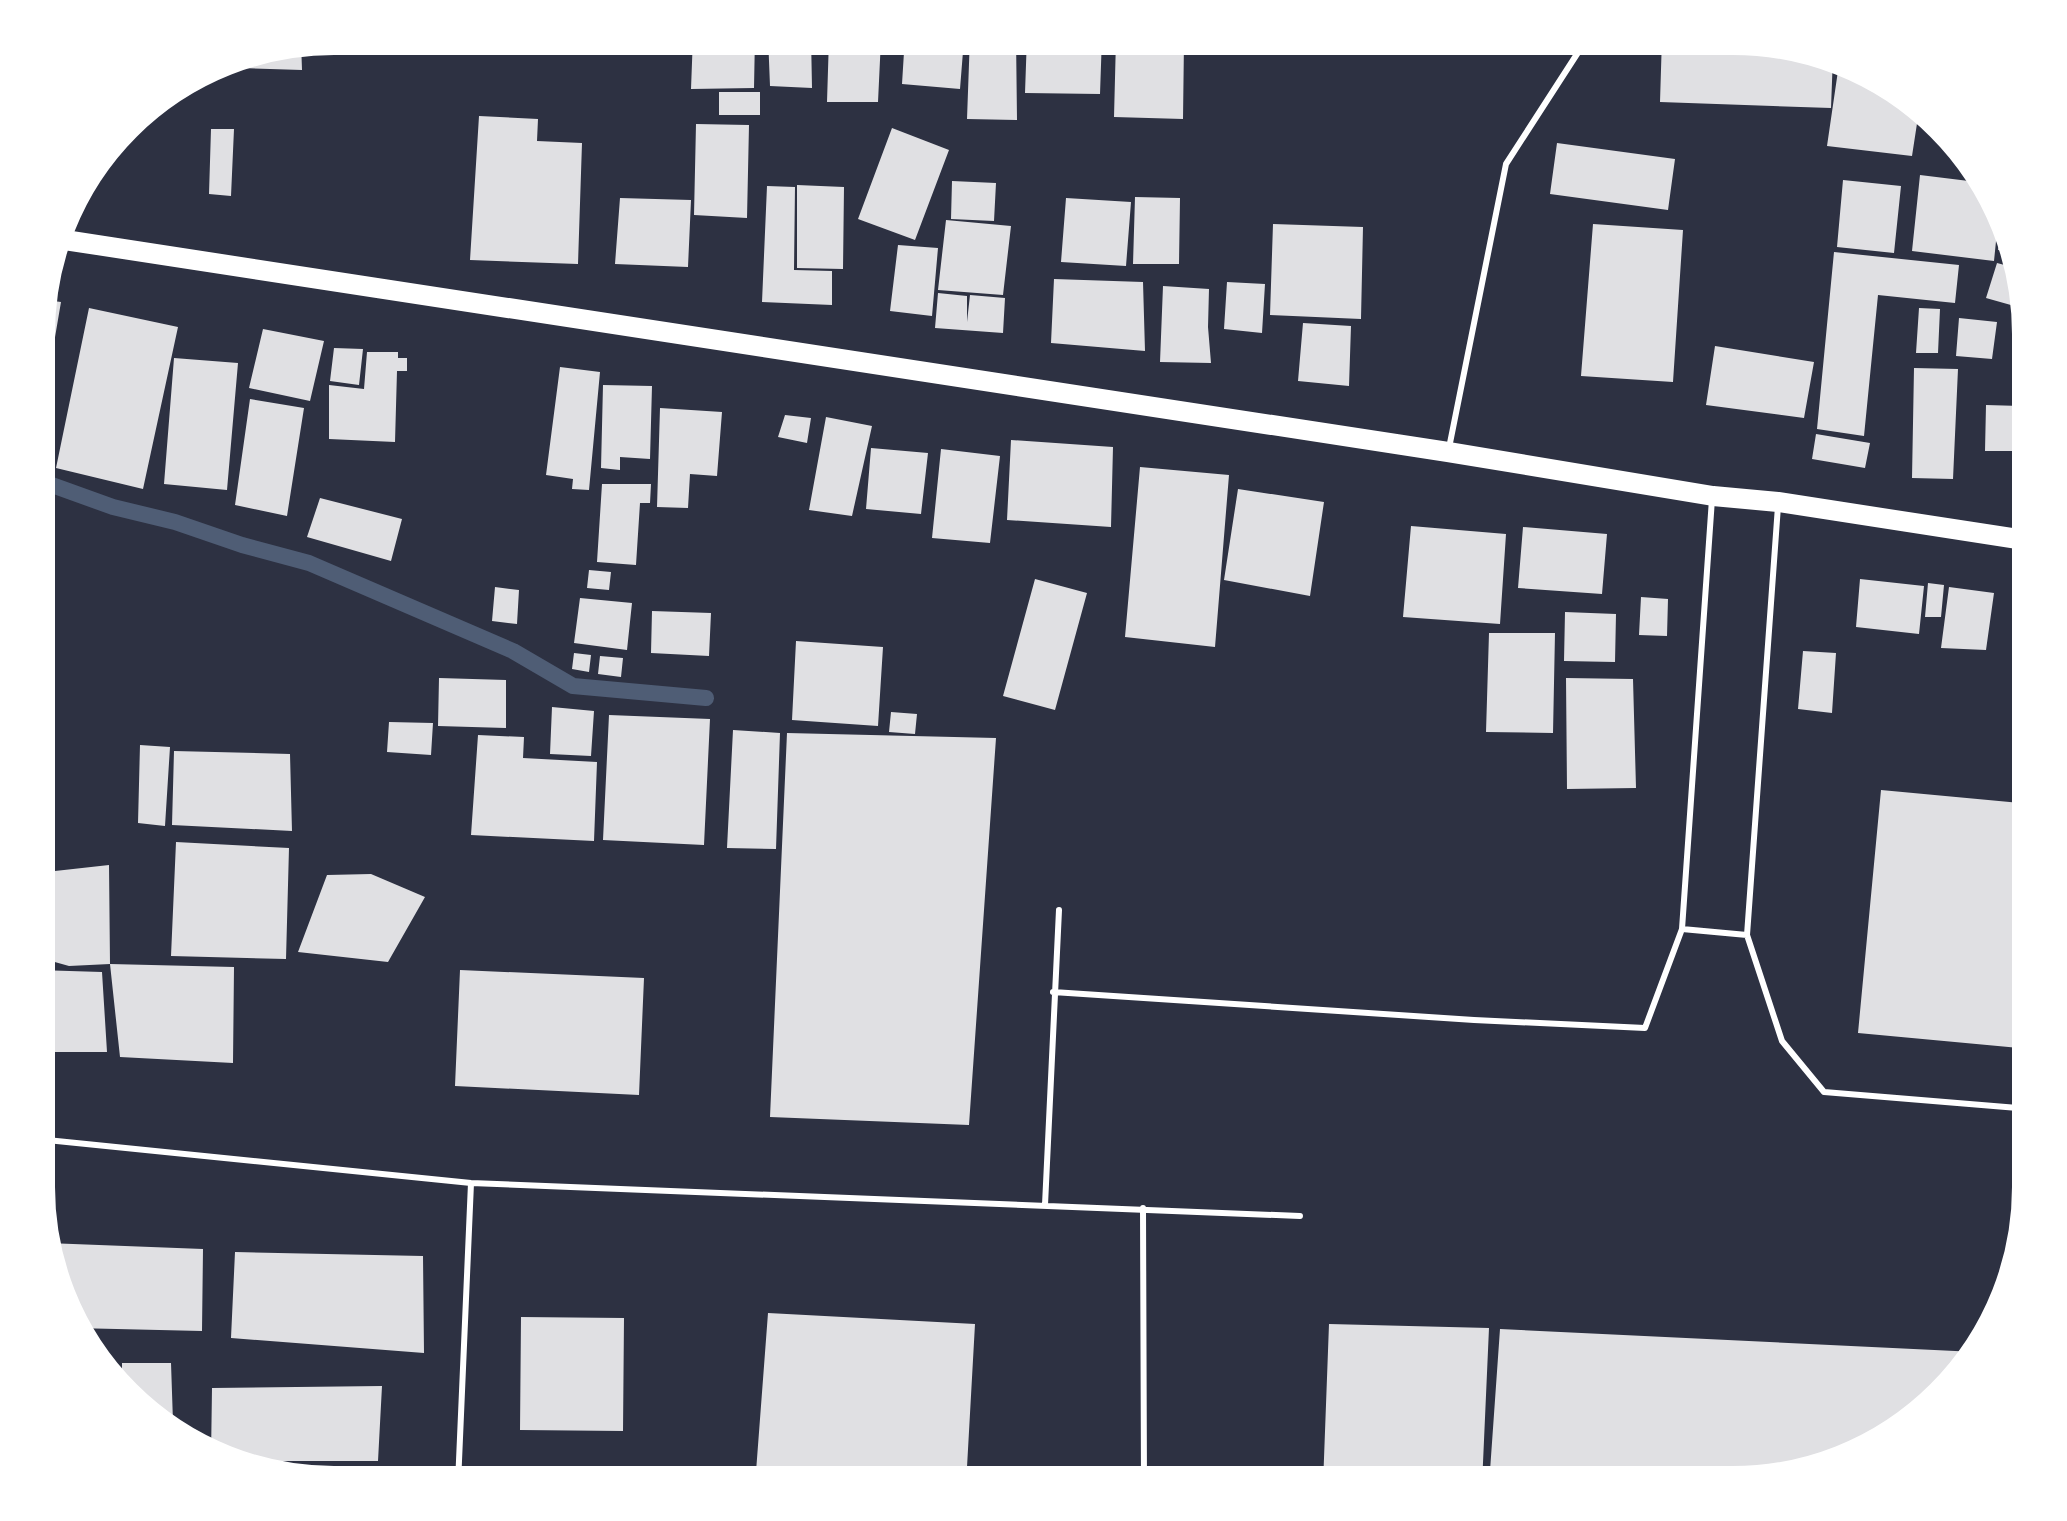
<svg xmlns="http://www.w3.org/2000/svg" width="2067" height="1521" viewBox="0 0 2067 1521" font-family="'Titillium Web',sans-serif">
<rect width="100%" height="100%" fill="#2d3142"/>
<g fill="none" stroke-linecap="round" stroke-linejoin="round">
<path stroke="#4f5d75" stroke-width="16" d="M 38,480 L 113,507 L 175,522 L 242,545 L 309,563 L 513,651 L 573,686 L 706,698"/>
</g>
<path fill="#e0e0e3" d="M 693,36 L 755,36 L 754,88 L 691,89 Z
M 768,36 L 811,36 L 812,88 L 770,86 Z
M 905,36 L 964,39 L 960,89 L 902,84 Z
M 970,36 L 1016,36 L 1017,120 L 967,119 Z
M 1027,36 L 1102,36 L 1100,94 L 1025,93 Z
M 1662,37 L 1752,37 L 1833,55 L 1831,108 L 1660,102 Z
M 829,38 L 881,39 L 878,102 L 827,102 Z
M 1116,39 L 1184,41 L 1183,119 L 1114,117 Z
M 301,41 L 302,70 L 212,67 L 238,52 Z
M 1840,57 L 1920,104 L 1912,156 L 1827,146 Z
M 719,92 L 760,92 L 760,115 L 719,115 Z
M 479,116 L 538,119 L 537,141 L 582,143 L 578,264 L 470,260 Z
M 696,124 L 749,125 L 747,218 L 694,215 Z
M 892,128 L 949,150 L 915,240 L 858,219 Z
M 211,129 L 234,129 L 231,196 L 209,194 Z
M 1557,143 L 1675,159 L 1668,210 L 1550,194 Z
M 1920,175 L 1985,183 L 2000,202 L 1994,261 L 1912,251 Z
M 1843,180 L 1901,186 L 1894,253 L 1837,247 Z
M 952,181 L 996,183 L 994,221 L 951,219 Z
M 797,185 L 844,187 L 843,269 L 797,268 Z
M 767,186 L 795,187 L 794,270 L 832,271 L 832,305 L 762,302 Z
M 1135,197 L 1180,198 L 1179,264 L 1133,264 Z
M 620,198 L 691,200 L 688,267 L 615,264 Z
M 1066,198 L 1131,202 L 1126,266 L 1061,262 Z
M 2003,215 L 2012,252 L 1998,250 Z
M 946,220 L 1011,226 L 1003,295 L 938,290 Z
M 1273,224 L 1363,227 L 1361,319 L 1270,315 Z
M 1593,224 L 1683,230 L 1673,382 L 1581,376 Z
M 898,245 L 938,248 L 932,316 L 890,311 Z
M 1834,252 L 1959,265 L 1955,303 L 1878,295 L 1864,436 L 1817,429 Z
M 1997,263 L 2016,268 L 2025,309 L 1986,298 Z
M 1054,279 L 1143,282 L 1145,351 L 1051,343 Z
M 1227,282 L 1265,284 L 1262,333 L 1224,329 Z
M 1163,286 L 1209,289 L 1208,327 L 1211,363 L 1160,362 Z
M 938,293 L 967,296 L 967,322 L 970,295 L 1005,298 L 1003,333 L 935,328 Z
M 39,299 L 61,302 L 46,390 L 38,389 Z
M 89,308 L 178,327 L 143,489 L 56,468 Z
M 1919,308 L 1940,309 L 1938,353 L 1916,353 Z
M 1959,318 L 1997,322 L 1992,359 L 1956,356 Z
M 1303,323 L 1351,326 L 1349,386 L 1298,381 Z
M 263,329 L 324,341 L 310,401 L 249,388 Z
M 1715,346 L 1814,362 L 1804,418 L 1706,405 Z
M 334,348 L 363,349 L 359,385 L 330,381 Z
M 367,352 L 398,352 L 398,358 L 407,358 L 407,371 L 397,371 L 395,442 L 329,439 L 329,385 L 364,389 Z
M 174,358 L 238,363 L 227,490 L 164,484 Z
M 560,367 L 600,372 L 589,490 L 572,489 L 573,479 L 546,475 Z
M 1914,368 L 1958,369 L 1953,479 L 1912,478 Z
M 603,385 L 652,386 L 650,459 L 620,457 L 620,470 L 601,468 Z
M 250,399 L 304,408 L 287,516 L 235,505 Z
M 1986,405 L 2021,406 L 2016,451 L 1985,451 Z
M 660,408 L 722,412 L 717,476 L 690,474 L 688,508 L 657,507 Z
M 785,415 L 811,418 L 807,443 L 778,437 Z
M 826,417 L 872,426 L 852,516 L 809,510 Z
M 2028,423 L 2031,423 L 2031,460 L 2027,460 Z
M 1816,434 L 1870,443 L 1865,468 L 1812,459 Z
M 1011,440 L 1113,447 L 1111,527 L 1007,520 Z
M 871,448 L 928,453 L 921,514 L 866,509 Z
M 941,449 L 1000,456 L 990,543 L 932,538 Z
M 1140,467 L 1229,475 L 1215,647 L 1125,637 Z
M 602,484 L 651,484 L 650,503 L 640,503 L 636,565 L 597,562 Z
M 1238,489 L 1324,502 L 1310,596 L 1224,580 Z
M 320,498 L 402,519 L 391,561 L 307,537 Z
M 1411,526 L 1506,534 L 1500,624 L 1403,617 Z
M 1523,527 L 1607,534 L 1602,594 L 1518,588 Z
M 589,570 L 611,572 L 609,590 L 587,588 Z
M 1035,579 L 1087,593 L 1055,710 L 1003,696 Z
M 1860,579 L 1924,586 L 1919,634 L 1856,627 Z
M 1928,583 L 1944,585 L 1941,617 L 1925,617 Z
M 495,587 L 519,590 L 517,624 L 492,621 Z
M 1949,587 L 1994,593 L 1986,650 L 1941,648 Z
M 1641,597 L 1668,599 L 1667,636 L 1639,635 Z
M 580,598 L 632,603 L 627,650 L 574,643 Z
M 652,611 L 711,613 L 709,656 L 651,653 Z
M 1565,612 L 1616,614 L 1615,662 L 1564,661 Z
M 1489,633 L 1555,633 L 1553,733 L 1486,732 Z
M 796,641 L 883,647 L 878,726 L 792,720 Z
M 1803,651 L 1836,653 L 1832,713 L 1798,709 Z
M 574,653 L 591,655 L 589,672 L 572,669 Z
M 600,656 L 623,658 L 621,677 L 598,674 Z
M 439,678 L 506,680 L 506,728 L 438,726 Z
M 1566,678 L 1633,679 L 1636,788 L 1567,789 Z
M 552,707 L 594,711 L 591,756 L 550,754 Z
M 38,711 L 49,712 L 40,831 L 37,830 Z
M 891,712 L 917,714 L 915,734 L 889,732 Z
M 609,715 L 710,719 L 704,845 L 603,840 Z
M 389,722 L 433,723 L 431,755 L 387,752 Z
M 733,730 L 780,733 L 776,849 L 727,848 Z
M 787,733 L 996,738 L 969,1125 L 770,1117 Z
M 478,735 L 524,737 L 523,758 L 597,762 L 594,841 L 471,835 Z
M 140,745 L 170,747 L 165,826 L 138,823 Z
M 174,751 L 290,754 L 292,831 L 172,825 Z
M 1881,790 L 2031,804 L 2030,1049 L 1858,1033 Z
M 176,842 L 289,848 L 286,959 L 171,956 Z
M 109,865 L 110,964 L 69,966 L 37,957 L 37,873 Z
M 371,874 L 425,897 L 388,962 L 298,952 L 327,875 Z
M 110,964 L 234,967 L 233,1063 L 120,1057 Z
M 37,970 L 102,972 L 107,1052 L 37,1052 Z
M 460,970 L 644,978 L 639,1095 L 455,1086 Z
M 47,1243 L 203,1249 L 202,1331 L 74,1328 L 67,1319 Z
M 235,1252 L 423,1256 L 424,1353 L 231,1338 Z
M 768,1313 L 975,1324 L 966,1485 L 755,1485 Z
M 521,1317 L 624,1318 L 623,1431 L 520,1430 Z
M 1329,1324 L 1489,1328 L 1482,1485 L 1323,1485 Z
M 1500,1329 L 1976,1352 L 1957,1383 L 1864,1454 L 1733,1485 L 1489,1485 Z
M 122,1363 L 171,1363 L 173,1422 L 154,1421 L 138,1411 L 122,1391 Z
M 382,1386 L 378,1461 L 217,1461 L 211,1457 L 212,1388 Z"/>
<g fill="none" stroke-linecap="round" stroke-linejoin="round">
<path stroke="#fff" stroke-width="6" d="M 1449,448 L 1506,164 L 1588,37
M 1778,506 L 1747,935 L 1782,1041 L 1824,1092 L 2030,1109
M 1682,929 L 1747,935
M 1053,992 L 1474,1020 L 1645,1028 L 1682,929 L 1712,499
M 37,1139 L 471,1183 L 1300,1216
M 1045,1205 L 1059,910
M 1143,1208 L 1144,1485
M 458,1484 L 471,1183"/>
<path stroke="#fff" stroke-width="20" d="M 58,239 L 1448,452 L 1713,496 L 1778,502 L 2031,541"/>
</g>
<path d="M0 0H2067V1521H0ZM334 50H1733A284 284 0 0 1 2017 334V1187A284 284 0 0 1 1733 1471H334A284 284 0 0 1 50 1187V334A284 284 0 0 1 334 50Z" fill="#fff" fill-rule="evenodd"/>
<path fill="none" stroke="#fff" stroke-width="10" d="M334 50H1733A284 284 0 0 1 2017 334V1187A284 284 0 0 1 1733 1471H334A284 284 0 0 1 50 1187V334A284 284 0 0 1 334 50Z"/>
</svg>
